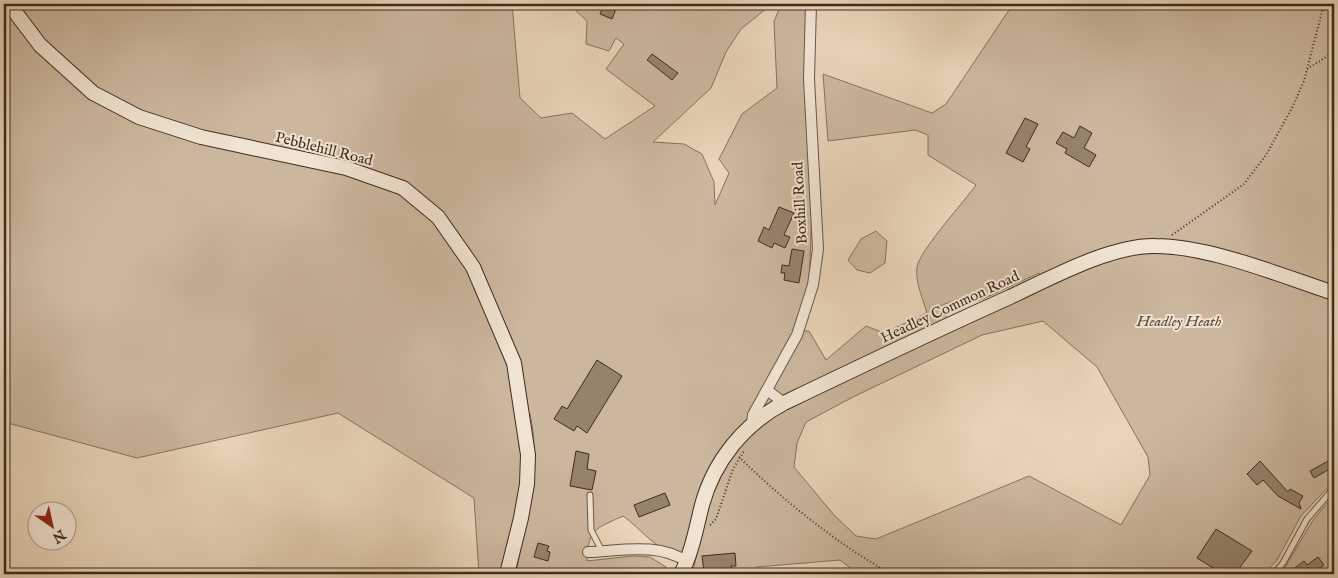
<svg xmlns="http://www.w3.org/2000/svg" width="1338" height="578" viewBox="0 0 1338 578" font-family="'IM FELL English',serif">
<rect width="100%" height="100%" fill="#e8d4b8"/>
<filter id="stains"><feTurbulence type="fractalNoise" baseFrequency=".004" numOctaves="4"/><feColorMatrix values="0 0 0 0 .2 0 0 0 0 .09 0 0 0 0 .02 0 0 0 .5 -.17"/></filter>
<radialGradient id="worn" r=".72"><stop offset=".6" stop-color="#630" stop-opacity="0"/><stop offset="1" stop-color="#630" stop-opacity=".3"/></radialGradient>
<path fill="#cbb79e" stroke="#84725e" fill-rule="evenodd" d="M 4,4 L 512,4 L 520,98 L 541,118 L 572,113 L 605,139 L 655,106 L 606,69 L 624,44 L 616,38 L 609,51 L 586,44 L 587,21 L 571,6 L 572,4 L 818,4 L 807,5 L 812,210 L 809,287 L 794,331 L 809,331 L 826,360 L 866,326 L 884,333 L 927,313 C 923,299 915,282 917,267 C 920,250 964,202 976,185 L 928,155 L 928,135 L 915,130 L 828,141 L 823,74 L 932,113 L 946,104 L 1013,4 L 1334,4 L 1334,481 L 1301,516 L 1277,560 L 1264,574 L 858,574 L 840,560 L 757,567 L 757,574 L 692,574 L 697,554 C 690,554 683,555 677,554 C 658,552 639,527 623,516 C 595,529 588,529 587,561 L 633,556 L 650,557 L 666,567 L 667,574 L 516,574 C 525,522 542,466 530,414 L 517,417 L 524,457 L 516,519 L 499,574 L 479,574 L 474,498 L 338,413 L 137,458 L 4,422 ZM 780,6 L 774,22 L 777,88 L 742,114 L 719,159 L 729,173 L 715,205 L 714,182 L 702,154 L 684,144 L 653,142 L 711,88 L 726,52 L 741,29 L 767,8 ZM 1039,273 L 1047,287 L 954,329 L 940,306 L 961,298 L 966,303 L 983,299 ZM 1043,321 L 1097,367 L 1148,457 L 1150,475 L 1121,525 L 1029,476 L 876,539 L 856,536 L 834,515 L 794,467 L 797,443 L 806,422 L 853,397 L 982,335 Z
M 876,231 L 887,241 L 885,263 L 870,273 L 857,270 L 848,260 L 861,239 Z
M 1334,495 L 1334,574 L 1281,574 L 1313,520 Z"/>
<path fill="#96836e" stroke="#3e2c1d" d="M 604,4 L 618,4 L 612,19 L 600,14 Z
M 652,54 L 678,73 L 672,80 L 647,60 Z
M 1025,118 L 1038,124 L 1026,147 L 1030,149 L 1023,162 L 1006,153 Z
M 1080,126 L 1092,133 L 1084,148 L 1096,155 L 1089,167 L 1065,153 L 1067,149 L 1056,143 L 1063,132 L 1074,138 Z
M 779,207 L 794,213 L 784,235 L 790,237 L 785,248 L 774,243 L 772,248 L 758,241 L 764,227 L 769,230 Z
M 792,249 L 804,251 L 799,283 L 784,280 L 785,273 L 781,273 L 782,265 L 789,266 Z
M 597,360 L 622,376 L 587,433 L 577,426 L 574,431 L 554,419 L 562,406 L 567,409 Z
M 576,451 L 589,454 L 587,469 L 596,471 L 592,490 L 570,486 Z
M 1330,460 L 1333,467 L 1314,478 L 1310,471 Z
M 1260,461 L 1288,492 L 1290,489 L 1303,496 L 1299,503 L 1301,509 L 1278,496 L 1263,480 L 1257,485 L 1247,474 Z
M 665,493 L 670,505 L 639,517 L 634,505 Z
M 1216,529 L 1252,551 L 1235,574 L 1223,574 L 1197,558 Z
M 538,543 L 549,546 L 547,551 L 550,552 L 548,561 L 534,557 Z
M 735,553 L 736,566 L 731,566 L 732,574 L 714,574 L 714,571 L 704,572 L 702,556 Z
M 1318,557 L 1324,565 L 1311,574 L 1287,574 L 1304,561 L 1307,565 Z"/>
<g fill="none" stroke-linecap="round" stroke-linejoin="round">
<g stroke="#685644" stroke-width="7">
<path id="service" d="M 590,495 L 591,530 L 602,551
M 1274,574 L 1283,563 L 1307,519 L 1334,488"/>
</g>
<g stroke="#685644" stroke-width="12">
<path id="minor" d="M 767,390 L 784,403
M 752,422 L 753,415 L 797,335 L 813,285 L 818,249 L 809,79 L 811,4
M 588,552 C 620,551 659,542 687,562"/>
</g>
<g stroke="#3e2c1d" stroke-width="16">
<path id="secondary" d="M 9,4 L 40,45 L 93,93 L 139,117 L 201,137 L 346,168 L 403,188 L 438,217 L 473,267 L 514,363 L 528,455 L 527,484 L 521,518 L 507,574
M 681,574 C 692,552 696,529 702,505 C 714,461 744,424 784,403 C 859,367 934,331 1010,297 C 1051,278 1111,245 1155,246 C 1210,246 1282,276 1334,293"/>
</g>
<path stroke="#3e2c1d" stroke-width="2" stroke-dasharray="1 2.5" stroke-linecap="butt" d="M 1307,69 L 1334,52
M 1172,235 L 1244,184 L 1266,155 L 1292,108 L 1304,81 L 1324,4
M 739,457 C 784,501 836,543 891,574
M 710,525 L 716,519 L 733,469 L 744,451"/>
<use href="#service" stroke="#f0e3d1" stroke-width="5"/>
<use href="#minor" stroke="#f0e3d1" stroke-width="10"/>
<use href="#secondary" stroke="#f0e3d1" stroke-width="14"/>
</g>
<g text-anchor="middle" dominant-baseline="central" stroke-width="4" stroke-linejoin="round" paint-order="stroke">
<g font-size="15" fill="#3e2c1d" stroke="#f0e3d1">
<text transform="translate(324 149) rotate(14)">Pebblehill Road</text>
<text transform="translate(800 203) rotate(-93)">Boxhill Road</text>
<text transform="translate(950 307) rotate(-25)">Headley Common Road</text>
</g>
<g font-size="15" font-style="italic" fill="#5a4837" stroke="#f0e3d1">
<text x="1179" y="321">Headley Heath</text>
</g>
</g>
<rect width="1338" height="578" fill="none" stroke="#e8d4b8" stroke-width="20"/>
<rect x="5" y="5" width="1328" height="568" fill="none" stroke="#3e2c1d" stroke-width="2.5"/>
<rect x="10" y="10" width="1318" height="558" fill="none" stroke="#3e2c1d"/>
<g transform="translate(52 526) rotate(146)"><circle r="24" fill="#f0e3d1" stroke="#a99a89"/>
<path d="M0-4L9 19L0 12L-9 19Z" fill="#8f2418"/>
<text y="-8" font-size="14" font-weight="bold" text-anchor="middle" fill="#3e2c1d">N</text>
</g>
<rect width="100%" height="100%" filter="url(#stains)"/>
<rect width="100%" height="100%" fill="url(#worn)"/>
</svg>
